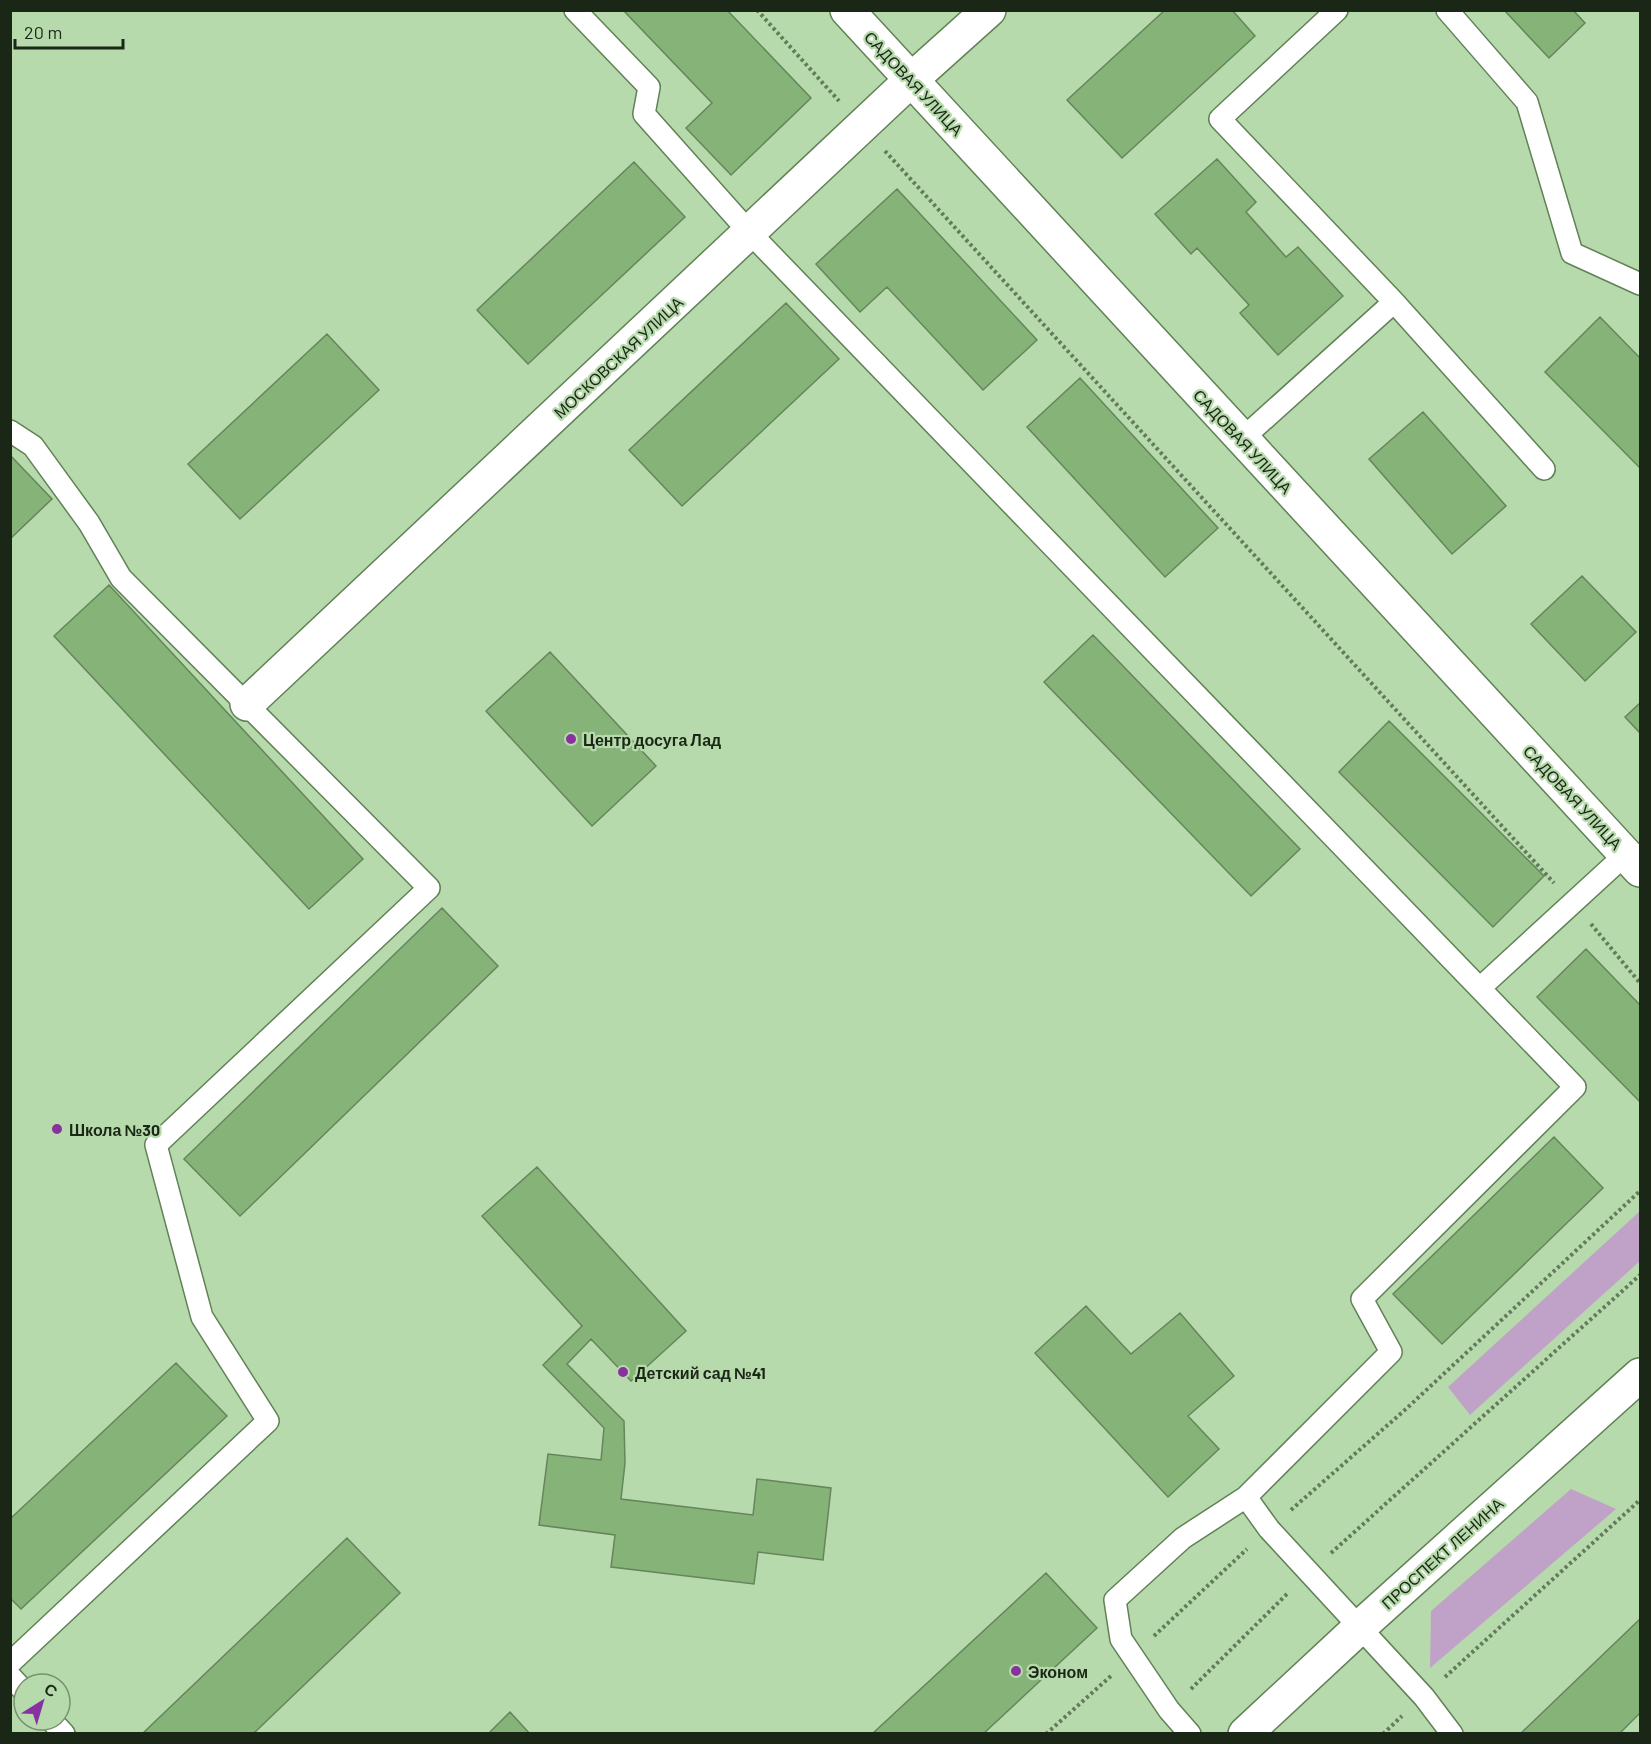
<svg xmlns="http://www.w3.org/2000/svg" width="1651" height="1744" viewBox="0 0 1651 1744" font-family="Barlow,sans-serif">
<rect width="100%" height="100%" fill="#b7daac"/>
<path fill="#c0a2c8" d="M 1640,1211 L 1640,1261 L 1470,1415 L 1448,1387 Z
M 1571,1489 L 1616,1509 L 1430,1668 L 1431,1611 Z"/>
<path fill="#86b378" stroke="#65855b" stroke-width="1.5" d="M 623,10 L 727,10 L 811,98 L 731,175 L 686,128 L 712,103 Z
M 1165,10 L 1232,10 L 1255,36 L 1122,158 L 1067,100 Z
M 1504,10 L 1573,10 L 1585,23 L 1549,58 Z
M 1217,159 L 1256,202 L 1246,212 L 1286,257 L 1298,247 L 1343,296 L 1278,355 L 1240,313 L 1249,305 L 1197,248 L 1191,254 L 1155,214 Z
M 634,162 L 685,217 L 528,364 L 477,310 Z
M 897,189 L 1037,340 L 983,390 L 887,287 L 860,312 L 816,264 Z
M 786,303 L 839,359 L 682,506 L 629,450 Z
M 1600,317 L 1640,358 L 1640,468 L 1545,372 Z
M 327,334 L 379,390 L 240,519 L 188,464 Z
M 1080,378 L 1218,528 L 1165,577 L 1027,427 Z
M 1423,412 L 1506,506 L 1452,554 L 1369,459 Z
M 10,455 L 52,499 L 10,539 Z
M 1582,576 L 1636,632 L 1585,681 L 1531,624 Z
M 109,585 L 363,859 L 309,909 L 54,636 Z
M 1093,635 L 1300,849 L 1251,896 L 1044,682 Z
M 550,652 L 656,766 L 592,826 L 486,711 Z
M 1640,703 L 1640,733 L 1625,717 Z
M 1389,721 L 1544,876 L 1493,927 L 1339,772 Z
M 442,908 L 498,966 L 240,1216 L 184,1159 Z
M 1586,949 L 1640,1005 L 1640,1102 L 1537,997 Z
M 1554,1137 L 1603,1188 L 1442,1344 L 1393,1294 Z
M 537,1167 L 686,1331 L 631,1381 L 591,1339 L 567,1364 L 624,1421 L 625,1463 L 621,1499 L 753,1515 L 757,1479 L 831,1488 L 823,1560 L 758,1552 L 754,1584 L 611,1567 L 615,1535 L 539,1525 L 548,1454 L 601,1460 L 604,1428 L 543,1365 L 582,1326 L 482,1216 Z
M 1086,1306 L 1131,1354 L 1180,1313 L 1234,1376 L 1188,1416 L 1219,1449 L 1168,1497 L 1035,1353 Z
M 176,1363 L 227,1416 L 21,1609 L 10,1598 L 10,1519 Z
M 347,1538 L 400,1593 L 253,1734 L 142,1734 Z
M 1046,1573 L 1097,1628 L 983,1734 L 872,1734 Z
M 1640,1619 L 1640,1713 L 1619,1734 L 1520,1734 Z
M 510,1712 L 530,1734 L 488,1734 Z"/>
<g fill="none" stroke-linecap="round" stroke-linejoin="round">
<g stroke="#618157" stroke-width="24">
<path id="lane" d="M 575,10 L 649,87 L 644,114 L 750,233 L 1575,1087 L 1362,1299 L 1391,1352 L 1246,1497 L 1183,1538 L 1115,1600 L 1121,1639 L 1169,1710 L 1190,1734
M 1337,10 L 1220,119 L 1394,302
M 1447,10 L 1527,102 L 1572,253 L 1640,284
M 10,431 L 33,446 L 89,523 L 121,578 L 429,888 L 156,1145 L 202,1317 L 268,1421 L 10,1663
M 1242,439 L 1394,302 L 1544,469
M 1480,988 L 1626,854
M 1246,1497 L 1269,1529 L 1424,1697 L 1452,1734
M 10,1676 L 24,1691
M 51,1720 L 64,1734"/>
</g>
<g stroke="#618157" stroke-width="36">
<path id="street" d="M 247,704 L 911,80 L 989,10"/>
</g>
<g stroke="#618157" stroke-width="36">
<path id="secondary" d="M 847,10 L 1640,870
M 1245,1734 L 1360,1627 L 1640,1375"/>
</g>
<path stroke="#637b5c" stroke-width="4" stroke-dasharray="3 3" stroke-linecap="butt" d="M 757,10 L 839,101
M 885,151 L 1554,883
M 1591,924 L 1640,983
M 1291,1510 L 1406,1409 L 1640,1191
M 1331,1553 L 1640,1275
M 1154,1636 L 1247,1549
M 1445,1677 L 1640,1500
M 1191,1689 L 1288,1593
M 1046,1734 L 1111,1676
M 1383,1734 L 1402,1716"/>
<use href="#lane" stroke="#fff" stroke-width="21"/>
<use href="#street" stroke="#fff" stroke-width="33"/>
<use href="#secondary" stroke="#fff" stroke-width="33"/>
</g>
<g fill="#88329f" stroke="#b7daac" stroke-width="2">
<circle cx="571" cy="739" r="6"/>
<circle cx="57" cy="1129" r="6"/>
<circle cx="623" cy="1372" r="6"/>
<circle cx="1016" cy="1671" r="6"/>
</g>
<g text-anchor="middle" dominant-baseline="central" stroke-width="4.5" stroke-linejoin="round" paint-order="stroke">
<g font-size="16" fill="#1a2716" stroke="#b7daac">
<text transform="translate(914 83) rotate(47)">САДОВАЯ УЛИЦА</text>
<text transform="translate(618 357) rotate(-43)">МОСКОВСКАЯ УЛИЦА</text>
<text transform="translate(1243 441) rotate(47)">САДОВАЯ УЛИЦА</text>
<text transform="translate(1573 797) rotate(47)">САДОВАЯ УЛИЦА</text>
<text transform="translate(1442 1553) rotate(-42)">ПРОСПЕКТ ЛЕНИНА</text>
</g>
<g font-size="16" font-weight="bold" fill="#1a2716" stroke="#b7daac" text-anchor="start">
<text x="583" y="739">Центр досуга Лад</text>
<text x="69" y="1129">Школа №30</text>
<text x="635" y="1372">Детский сад №41</text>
<text x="1028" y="1671">Эконом</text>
</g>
</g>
<rect width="1651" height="1744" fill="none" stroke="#1a2716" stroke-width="24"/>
<g transform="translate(42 1702) rotate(37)"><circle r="28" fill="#b7daac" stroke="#789270" stroke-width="1.5"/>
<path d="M0-4.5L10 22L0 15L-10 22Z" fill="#88329f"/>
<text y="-9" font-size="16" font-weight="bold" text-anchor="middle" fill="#1a2716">С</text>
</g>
<path d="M15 39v9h108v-9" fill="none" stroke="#1a2716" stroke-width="3"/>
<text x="24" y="39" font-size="18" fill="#1a2716" stroke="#b7daac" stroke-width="4.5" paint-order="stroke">20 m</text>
</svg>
